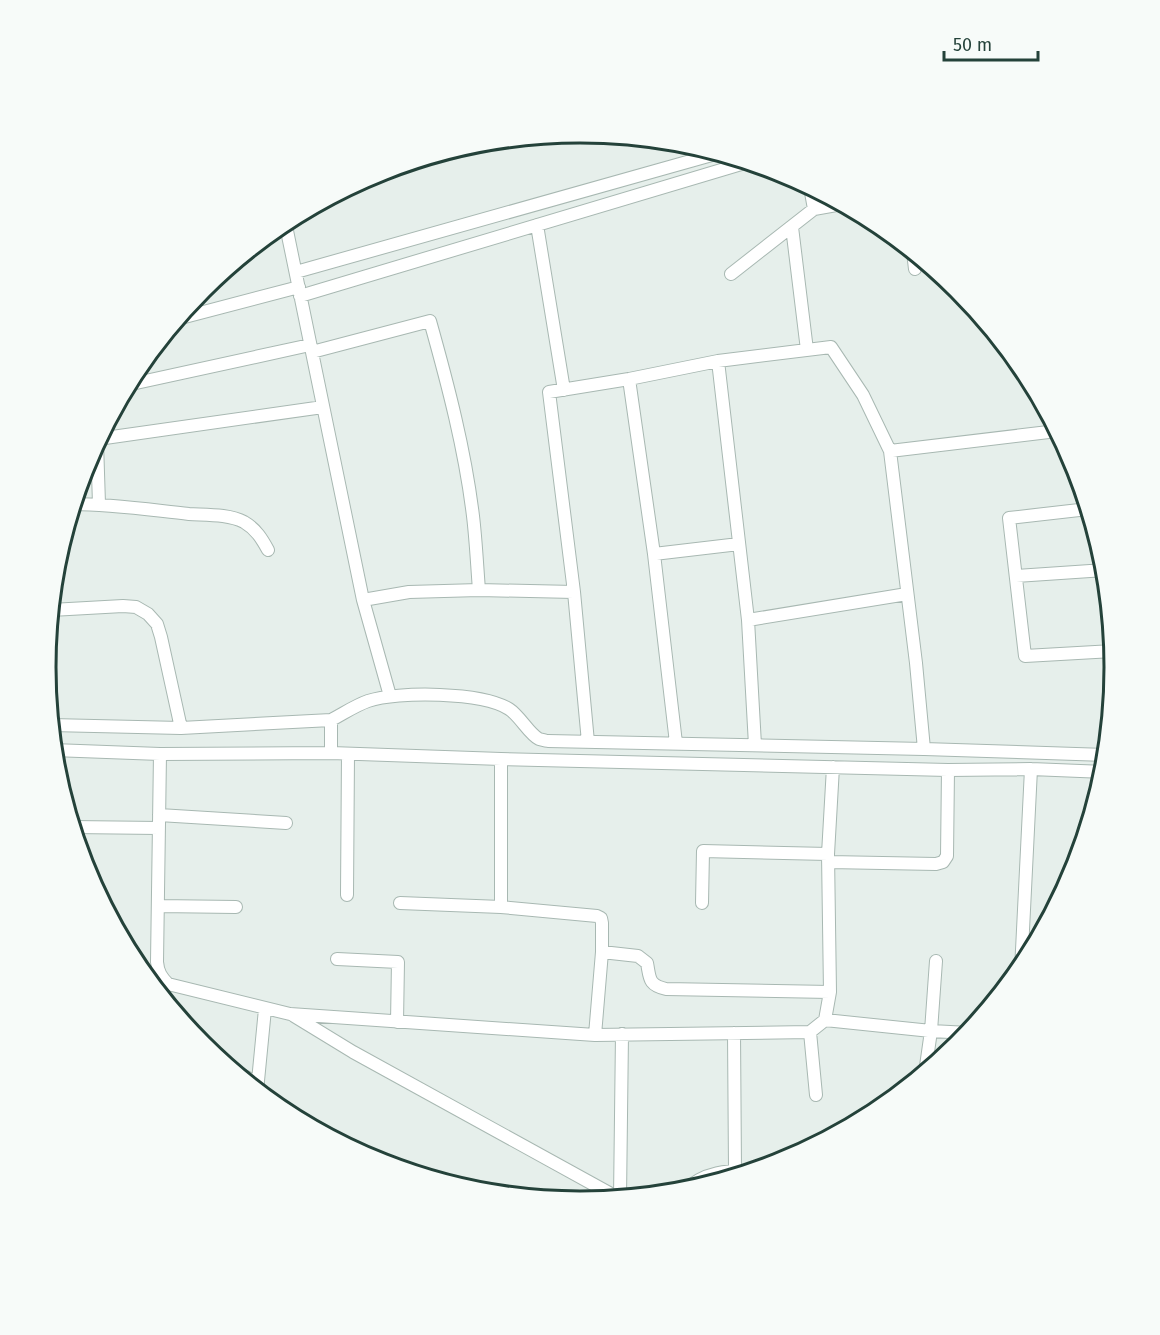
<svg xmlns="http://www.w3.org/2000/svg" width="1160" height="1335" viewBox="0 0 1160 1335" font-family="'Fira Sans',sans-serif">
<rect width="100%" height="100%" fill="#e6efeb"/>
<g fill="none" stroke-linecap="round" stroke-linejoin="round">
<g stroke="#a8b8b2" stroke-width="14">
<path id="minor" d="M 810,187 L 814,209
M 285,221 L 363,600 L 390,696
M 537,225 L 564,390
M 792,227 L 807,350
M 913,252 L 915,269
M 296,272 L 719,153
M 731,274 L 814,209 L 842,204
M 300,296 L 748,162
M 177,319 L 299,287
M 312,352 L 430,321 C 448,385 465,450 473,516 C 476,541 477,565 479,590
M 718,361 L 748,620 L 755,745
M 629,379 L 654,554 L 676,743
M 127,385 L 310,345
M 98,439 L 323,407
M 97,442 L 99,504
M 890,451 L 1057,431
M 73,504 C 112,504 151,510 189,514 C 207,515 229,514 244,522 C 256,529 262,539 268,550
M 1088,509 L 1009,518 L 1025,656 L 1113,651
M 654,554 L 739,544
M 1016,576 L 1105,570
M 363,600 L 409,592 L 479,590 L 574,592
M 51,610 L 123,606 L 136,607 L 148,614 L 157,624 L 161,637 L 181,728
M 748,620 L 907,594
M 331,720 L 331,753
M 51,725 L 181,728 L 331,720 C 343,714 354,706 368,701 C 398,691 482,692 509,709 C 520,716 529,734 539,739 C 539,739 547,741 548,741 L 924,749 L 1106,755
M 588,742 L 574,592 L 549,392 L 629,379 L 718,361 L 831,347 L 863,395 L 890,451 L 916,663 L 924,749
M 53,750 L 160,754 L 331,753 L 501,759 L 948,770 L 1031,769 L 1105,772
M 160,754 L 157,962 C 158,972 161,977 168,984 L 290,1014 L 595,1035 L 810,1032 L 825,1020 L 830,992 L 828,854 L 833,767
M 159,815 L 286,823
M 72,827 L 159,828
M 829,862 L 936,864 L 943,862 L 947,856 L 948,770
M 347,895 L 348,754
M 400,903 L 501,907 L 597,916 L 601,918 L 602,923 L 602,952 L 595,1035
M 702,903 L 703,851 L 828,854
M 158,906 L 236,907
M 501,907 L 501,759
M 602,952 L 638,956 L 647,963 C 650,978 648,985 666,989 L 830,992
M 337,959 L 398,962 L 397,1022
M 1021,970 L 1031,769
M 294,1016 L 353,1052 L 620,1199
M 825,1020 L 931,1031 L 969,1033
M 810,1032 L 816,1095
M 734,1033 L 735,1170
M 230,1069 L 258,1083
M 925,1073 L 931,1031 L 936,961
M 257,1091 L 265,1009
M 684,1192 C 702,1171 730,1170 755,1171
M 620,1198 L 622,1034"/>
</g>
<use href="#minor" stroke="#fff" stroke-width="12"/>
</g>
<path d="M0 0H1160V1335H0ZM56 667a524 524 0 1 1 1048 0a524 524 0 1 1-1048 0Z" fill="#f7fbf9" fill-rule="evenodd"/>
<path fill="none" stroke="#24423a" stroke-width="3" d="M56 667a524 524 0 1 1 1048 0a524 524 0 1 1-1048 0Z"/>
<path d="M944 51v9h94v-9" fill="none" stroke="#24423a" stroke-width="3"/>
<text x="953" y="51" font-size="18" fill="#24423a" stroke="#f7fbf9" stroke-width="4.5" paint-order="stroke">50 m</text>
</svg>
